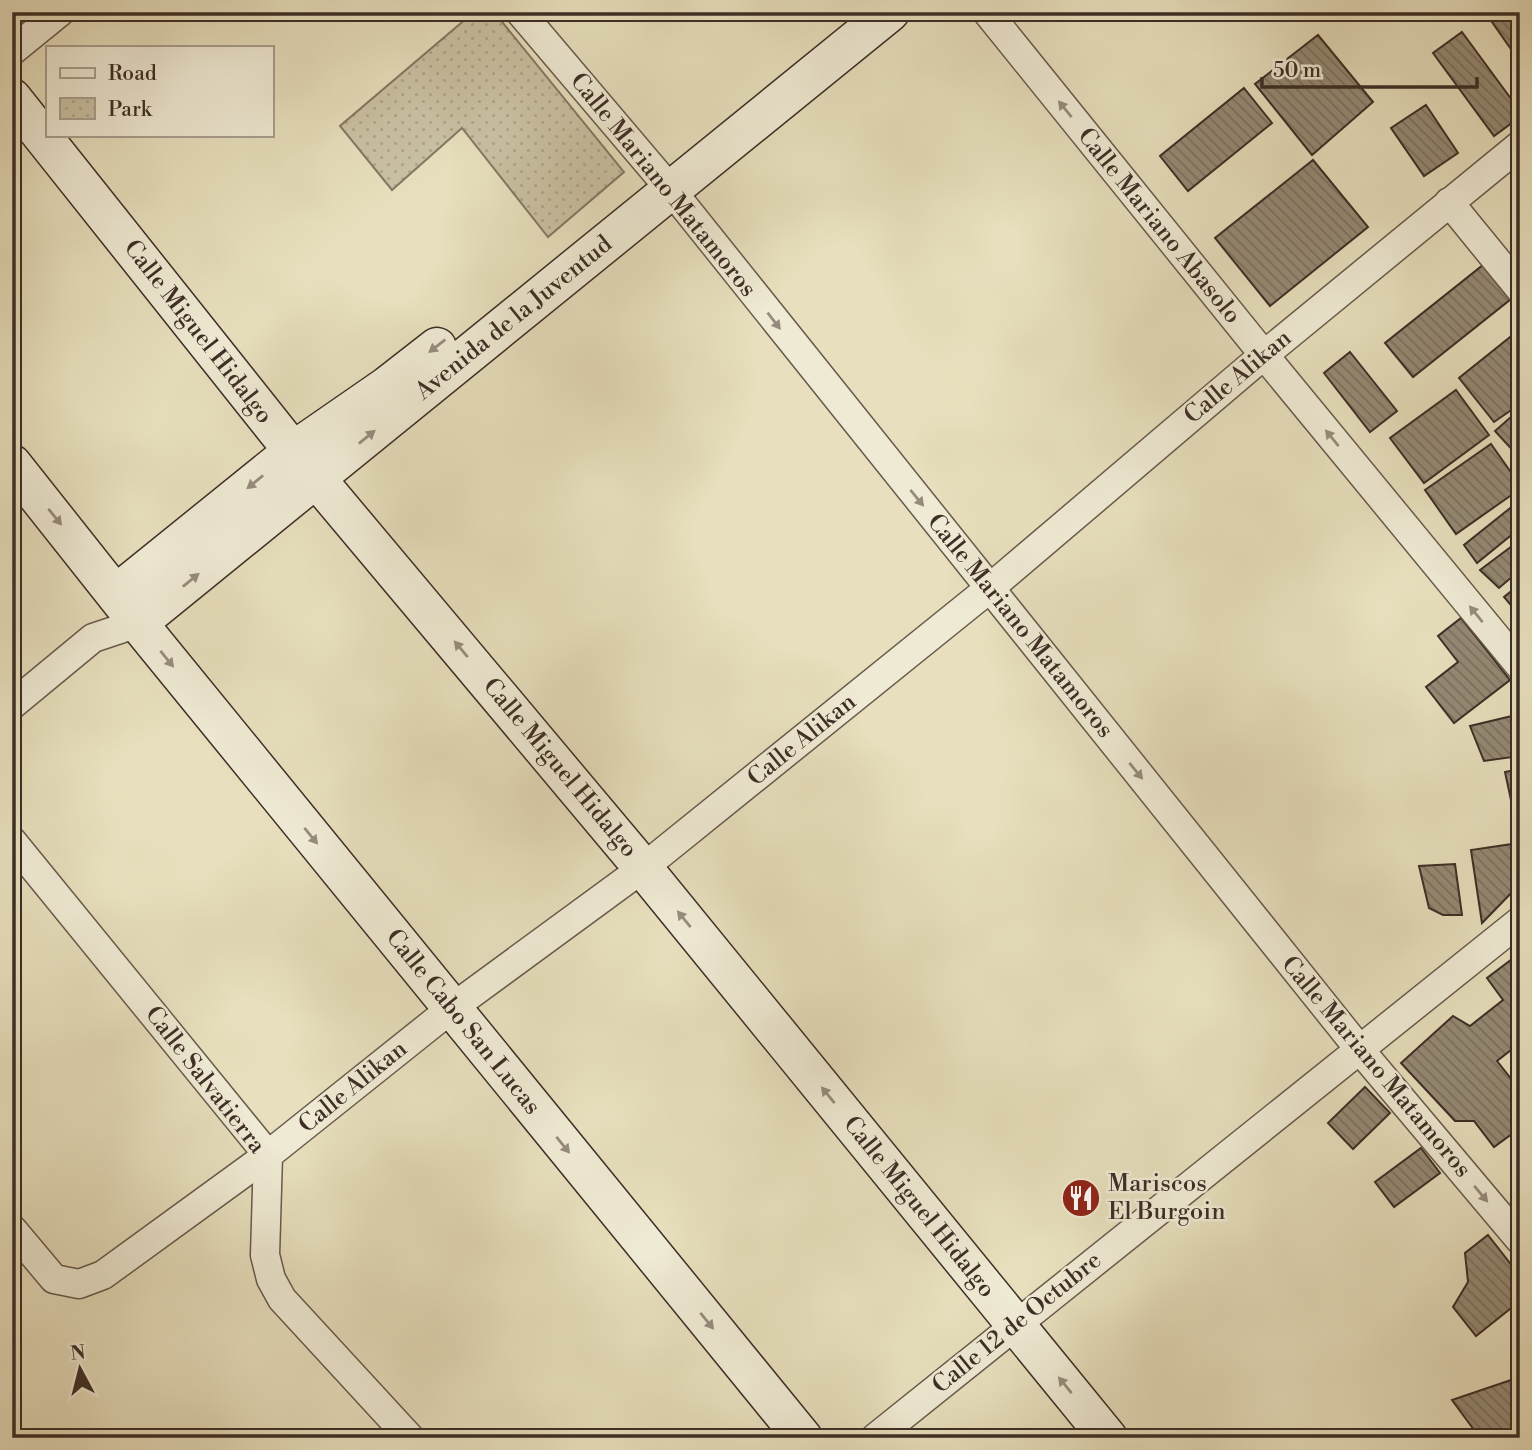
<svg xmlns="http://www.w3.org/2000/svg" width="1532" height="1450" viewBox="0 0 1532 1450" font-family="'Libre Bodoni',serif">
<defs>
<pattern id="park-dots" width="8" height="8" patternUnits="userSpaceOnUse" patternTransform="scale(1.75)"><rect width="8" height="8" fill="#cac1a3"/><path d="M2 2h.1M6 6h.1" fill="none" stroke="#aea68c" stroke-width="1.8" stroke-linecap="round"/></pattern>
<pattern id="building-back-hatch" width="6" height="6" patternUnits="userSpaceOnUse" patternTransform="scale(1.75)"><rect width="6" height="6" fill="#958a75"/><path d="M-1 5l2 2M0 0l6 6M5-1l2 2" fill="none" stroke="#7b7160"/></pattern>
</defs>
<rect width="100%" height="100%" fill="#e7dfbd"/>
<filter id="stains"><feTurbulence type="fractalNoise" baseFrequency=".00286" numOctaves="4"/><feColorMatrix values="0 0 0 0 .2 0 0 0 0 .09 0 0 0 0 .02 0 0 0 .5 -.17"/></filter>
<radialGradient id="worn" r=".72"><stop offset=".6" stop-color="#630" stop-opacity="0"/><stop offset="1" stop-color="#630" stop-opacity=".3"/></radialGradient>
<path fill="url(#park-dots)" stroke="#847864" stroke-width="2" d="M 474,12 L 494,12 L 624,172 L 548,237 L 462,128 L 392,190 L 340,126 Z"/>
<path fill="url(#building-back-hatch)" stroke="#3d2e26" stroke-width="2" d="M 1485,12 L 1520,12 L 1520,62 Z
M 1462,32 L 1520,111 L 1520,117 L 1494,136 L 1433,53 Z
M 1318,35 L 1373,102 L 1312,155 L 1255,84 Z
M 1244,88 L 1272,123 L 1188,191 L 1160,156 Z
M 1426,105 L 1458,153 L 1424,176 L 1391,128 Z
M 1313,160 L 1368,227 L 1270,306 L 1215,238 Z
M 1483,265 L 1511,299 L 1413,377 L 1385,343 Z
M 1520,329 L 1520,404 L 1494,422 L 1459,378 Z
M 1350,352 L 1397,411 L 1370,432 L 1324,373 Z
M 1456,390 L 1489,435 L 1424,483 L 1390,438 Z
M 1520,409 L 1520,453 L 1517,455 L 1495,431 Z
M 1491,444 L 1520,485 L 1520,489 L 1456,534 L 1425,490 Z
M 1519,501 L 1520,528 L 1477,563 L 1464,545 Z
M 1520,540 L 1520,570 L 1499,588 L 1480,570 Z
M 1520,584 L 1520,616 L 1504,597 Z
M 1461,618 L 1510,680 L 1454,723 L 1426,687 L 1458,662 L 1438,636 Z
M 1520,714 L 1520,756 L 1484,761 L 1470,726 Z
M 1520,769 L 1520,834 L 1518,833 L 1505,772 Z
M 1519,843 L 1520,884 L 1482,923 L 1471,850 Z
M 1455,864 L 1462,915 L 1443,915 L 1429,908 L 1419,866 Z
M 1520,953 L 1520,1043 L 1497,1061 L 1520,1090 L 1520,1128 L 1494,1147 L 1474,1121 L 1455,1121 L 1401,1063 L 1453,1016 L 1470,1026 L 1503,1000 L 1487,978 Z
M 1365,1087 L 1390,1113 L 1353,1149 L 1328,1123 Z
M 1421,1148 L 1440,1173 L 1394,1207 L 1375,1182 Z
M 1488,1235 L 1520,1276 L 1520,1301 L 1476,1336 L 1453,1307 L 1468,1282 L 1465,1253 Z
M 1520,1377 L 1520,1438 L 1480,1438 L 1452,1400 Z"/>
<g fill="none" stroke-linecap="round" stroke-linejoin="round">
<g stroke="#685a4c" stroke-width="31">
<path id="street" d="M 520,12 L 671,190 L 1360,1050 L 1520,1240
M 987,12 L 1264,355 L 1520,666
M 12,51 L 60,12
M 1449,202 L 1520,289
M 12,705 L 93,638 L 138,623
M 12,841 L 268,1155 L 265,1255 L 271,1279 L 282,1299 L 410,1438
M 12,1229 L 54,1279 L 79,1284 L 103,1275 L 268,1155 L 452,1008 L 643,868 L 990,588 L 1264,355 L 1520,145
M 875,1438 L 1520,921"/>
</g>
<g stroke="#3d2e26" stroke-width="41">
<path id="secondary" d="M 12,98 L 293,451 L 643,868 L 1108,1438
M 12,464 L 138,623 L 803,1438
M 116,594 L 293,451 L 387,386 L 437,347
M 138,623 L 890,12"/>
</g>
<use href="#street" stroke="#efead4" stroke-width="28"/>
<use href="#secondary" stroke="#efead4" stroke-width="38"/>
</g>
<defs><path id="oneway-solid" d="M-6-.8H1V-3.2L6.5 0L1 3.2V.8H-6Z" transform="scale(1.75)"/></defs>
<g fill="#968c7d">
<use href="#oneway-solid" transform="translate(1065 109) rotate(-129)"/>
<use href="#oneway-solid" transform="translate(774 321) rotate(52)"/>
<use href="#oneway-solid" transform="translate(437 346) rotate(142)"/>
<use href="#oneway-solid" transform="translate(367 437) rotate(-39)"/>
<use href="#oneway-solid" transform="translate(1332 438) rotate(-129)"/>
<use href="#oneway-solid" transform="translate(255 482) rotate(141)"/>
<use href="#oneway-solid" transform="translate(917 498) rotate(51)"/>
<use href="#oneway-solid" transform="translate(55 517) rotate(51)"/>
<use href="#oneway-solid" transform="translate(191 580) rotate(-39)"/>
<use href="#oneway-solid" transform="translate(1476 614) rotate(-129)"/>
<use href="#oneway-solid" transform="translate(461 649) rotate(-130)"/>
<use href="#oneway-solid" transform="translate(167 659) rotate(51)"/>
<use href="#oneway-solid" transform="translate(1136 771) rotate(51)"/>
<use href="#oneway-solid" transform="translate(311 836) rotate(51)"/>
<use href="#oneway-solid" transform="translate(684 919) rotate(-129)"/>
<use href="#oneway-solid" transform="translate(828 1095) rotate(-129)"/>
<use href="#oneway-solid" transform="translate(563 1145) rotate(51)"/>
<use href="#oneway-solid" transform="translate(1481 1194) rotate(50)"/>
<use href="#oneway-solid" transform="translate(707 1321) rotate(51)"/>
<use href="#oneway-solid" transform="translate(1065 1385) rotate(-129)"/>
</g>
<defs>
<g id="restaurant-disc" transform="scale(2.0125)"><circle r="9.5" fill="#8f2418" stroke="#efead4"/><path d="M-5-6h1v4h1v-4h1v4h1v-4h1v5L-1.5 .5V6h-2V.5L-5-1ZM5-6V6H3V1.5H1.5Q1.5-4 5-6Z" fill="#fff"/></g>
</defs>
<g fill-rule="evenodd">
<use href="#restaurant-disc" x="1081" y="1198"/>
</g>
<g text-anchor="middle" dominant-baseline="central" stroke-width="5" stroke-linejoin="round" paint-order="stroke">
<g font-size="24" fill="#3d2e26" stroke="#efead4">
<text transform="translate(663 185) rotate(51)">Calle Mariano Matamoros</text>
<text transform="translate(1159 226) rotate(51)">Calle Mariano Abasolo</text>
<text transform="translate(514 318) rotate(-39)">Avenida de la Juventud</text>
<text transform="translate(198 332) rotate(52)">Calle Miguel Hidalgo</text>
<text transform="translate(1238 377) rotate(-40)">Calle Alikan</text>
<text transform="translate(1020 626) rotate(51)">Calle Mariano Matamoros</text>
<text transform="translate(802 740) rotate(-39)">Calle Alikan</text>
<text transform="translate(560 768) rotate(50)">Calle Miguel Hidalgo</text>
<text transform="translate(463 1022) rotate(51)">Calle Cabo San Lucas</text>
<text transform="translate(1376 1067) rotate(50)">Calle Mariano Matamoros</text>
<text transform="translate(205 1080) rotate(52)">Calle Salvatierra</text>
<text transform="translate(353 1087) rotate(-39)">Calle Alikan</text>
<text transform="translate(919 1207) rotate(51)">Calle Miguel Hidalgo</text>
<text transform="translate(1017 1323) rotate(-39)">Calle 12 de Octubre</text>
</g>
<g font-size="24" fill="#3d2e26" stroke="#efead4" text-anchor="start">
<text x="1108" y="1184">Mariscos<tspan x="1108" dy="28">El Burgoin</tspan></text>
</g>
</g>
<rect width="1532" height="1450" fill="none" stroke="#e7dfbd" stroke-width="42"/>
<rect x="14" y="14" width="1504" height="1422" fill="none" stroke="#3d2e26" stroke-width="3.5"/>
<rect x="21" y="21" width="1490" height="1408" fill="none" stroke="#3d2e26" stroke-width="2"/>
<rect x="46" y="46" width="228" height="91" fill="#efead4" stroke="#a89f8e" stroke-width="2"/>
<rect x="60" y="68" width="35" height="10" fill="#efead4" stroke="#a89f8e" stroke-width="2"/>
<text x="108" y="80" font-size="21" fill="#3d2e26">Road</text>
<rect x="60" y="98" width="35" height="21" fill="url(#park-dots)" stroke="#a89f8e" stroke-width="2"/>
<text x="108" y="116" font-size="21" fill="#3d2e26">Park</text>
<g transform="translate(80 1369) rotate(353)" stroke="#efead4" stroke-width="5" paint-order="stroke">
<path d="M0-5L12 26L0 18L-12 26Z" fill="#3d2e26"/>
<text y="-10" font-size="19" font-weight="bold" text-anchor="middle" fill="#3d2e26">N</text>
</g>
<path d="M1262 77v10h215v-10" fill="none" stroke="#3d2e26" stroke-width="3.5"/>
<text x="1273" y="77" font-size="21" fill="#3d2e26" stroke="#efead4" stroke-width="5" paint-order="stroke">50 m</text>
<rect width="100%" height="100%" filter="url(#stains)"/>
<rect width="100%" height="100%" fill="url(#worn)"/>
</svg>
